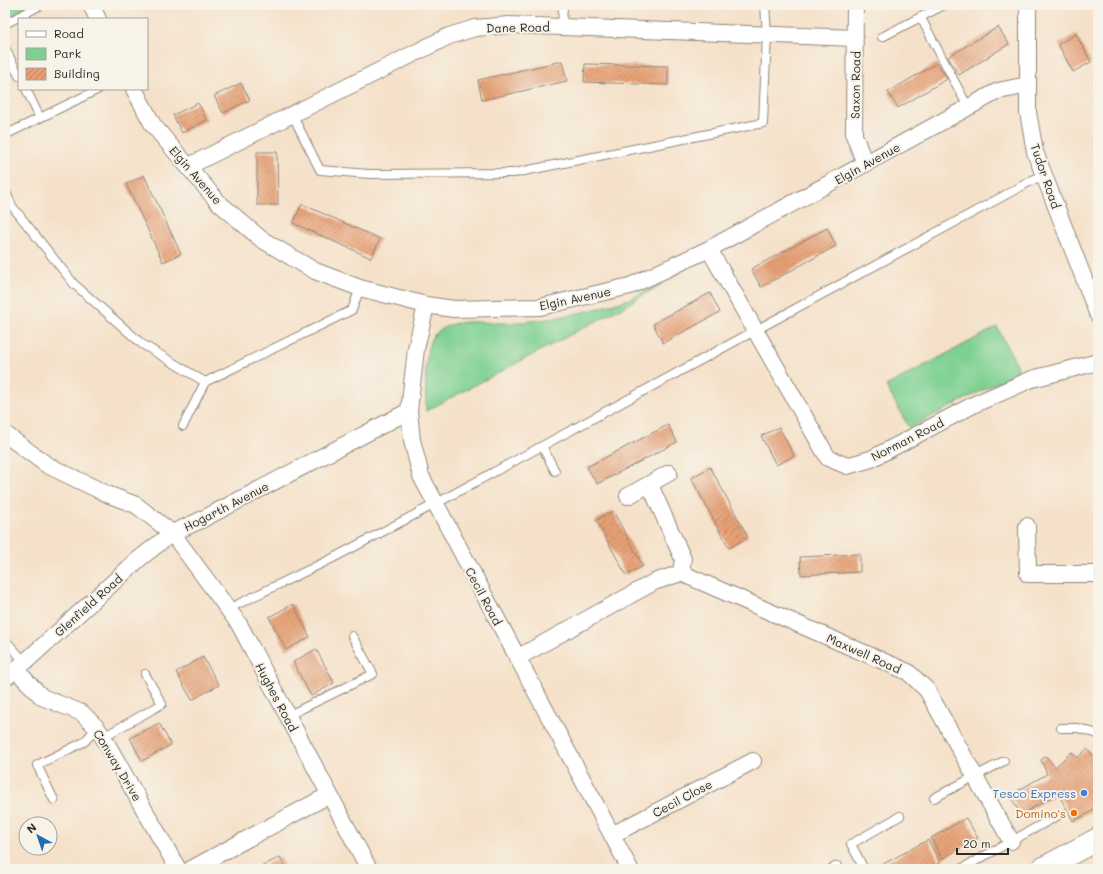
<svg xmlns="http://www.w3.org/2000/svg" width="1103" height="874" viewBox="0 0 1103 874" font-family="Mali,sans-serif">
<defs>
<pattern id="building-hatch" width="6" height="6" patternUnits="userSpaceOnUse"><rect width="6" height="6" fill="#e7a075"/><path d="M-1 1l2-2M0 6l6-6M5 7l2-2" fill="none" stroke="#bb8360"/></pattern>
</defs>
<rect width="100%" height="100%" fill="#f7f3e8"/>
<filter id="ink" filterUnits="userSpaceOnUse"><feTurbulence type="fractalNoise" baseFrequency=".025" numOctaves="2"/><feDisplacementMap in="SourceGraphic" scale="8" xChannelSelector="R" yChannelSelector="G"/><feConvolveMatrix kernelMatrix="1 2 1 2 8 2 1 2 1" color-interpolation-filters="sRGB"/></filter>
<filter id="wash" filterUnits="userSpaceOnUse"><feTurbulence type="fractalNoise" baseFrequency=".012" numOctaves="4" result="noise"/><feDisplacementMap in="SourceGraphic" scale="16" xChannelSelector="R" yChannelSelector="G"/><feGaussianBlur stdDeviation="0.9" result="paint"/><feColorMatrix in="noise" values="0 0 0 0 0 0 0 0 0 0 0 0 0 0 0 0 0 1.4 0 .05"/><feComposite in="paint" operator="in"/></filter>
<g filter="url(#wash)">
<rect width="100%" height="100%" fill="#f5e1c9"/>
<path fill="#7dd092" stroke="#547e5e" d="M 5,5 L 32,5 L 5,18 Z
M 662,284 L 623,307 L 426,411 C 426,394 423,348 433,336 C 452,316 478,323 502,323 C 541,322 580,314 617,303 C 632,299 647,290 662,284 Z
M 997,327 L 1020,371 L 909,428 L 886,386 Z"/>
<g id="blocks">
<path fill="url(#building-hatch)" d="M 998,27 L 1009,44 L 959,75 L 948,57 Z
M 1076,34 L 1091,62 L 1073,72 L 1058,44 Z
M 562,61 L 567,81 L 482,100 L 478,80 Z
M 937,63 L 947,79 L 898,108 L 888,92 Z
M 585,64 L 668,66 L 668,85 L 584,82 Z
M 241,83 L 250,100 L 223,113 L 214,96 Z
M 198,103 L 207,120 L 182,133 L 173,115 Z
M 257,152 L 277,152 L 278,205 L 257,205 Z
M 144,175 L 181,254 L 163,262 L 126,184 Z
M 302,204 L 380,239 L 371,258 L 293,223 Z
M 827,228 L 836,246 L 761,287 L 751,269 Z
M 710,293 L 720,312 L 663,343 L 653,324 Z
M 668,425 L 677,442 L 597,484 L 587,467 Z
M 779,427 L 794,456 L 776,465 L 761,436 Z
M 710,467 L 748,537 L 729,548 L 691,478 Z
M 613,511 L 643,566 L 626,575 L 596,520 Z
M 860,554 L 860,572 L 801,575 L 800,557 Z
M 293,604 L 310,637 L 286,650 L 269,617 Z
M 316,649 L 334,683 L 311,696 L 293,662 Z
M 203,657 L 219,685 L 192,700 L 176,672 Z
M 159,723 L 171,745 L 142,761 L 130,738 Z
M 1087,749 L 1098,761 L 1098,805 L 1089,813 L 1073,821 L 1058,793 L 1021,815 L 1010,795 L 1047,774 L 1041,760 L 1046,756 L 1055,767 L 1072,752 L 1077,758 Z
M 966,818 L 978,838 L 942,859 L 931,838 Z
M 928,840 L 940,863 L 929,869 L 874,869 Z
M 280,857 L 287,869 L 257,869 Z"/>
</g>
</g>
<g filter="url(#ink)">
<use href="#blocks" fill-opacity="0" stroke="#90867a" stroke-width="1"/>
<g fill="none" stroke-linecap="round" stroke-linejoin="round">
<g stroke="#90867a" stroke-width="10">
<path id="lane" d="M 921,18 L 968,107
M 5,24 L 41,5
M 562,27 L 563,5
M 882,37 L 944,5
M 5,48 L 19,76
M 26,89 L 40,118
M 292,114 L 320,170 L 369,174 L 514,173 L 763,123 L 767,35 L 765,5
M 5,135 L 99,89
M 5,190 L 12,206 L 74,284 L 142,344 L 205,382 L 352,310 L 360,288
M 183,426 L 205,382
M 542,446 L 555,471
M 228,609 L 333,558 L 435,504 L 1044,174
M 5,640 L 25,662
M 287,716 L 373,674 L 352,636
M 1061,728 L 1078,728 L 1098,734
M 103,737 L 162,704 L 145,674
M 934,798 L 1004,761
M 54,800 L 37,765 L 84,742 L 97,728
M 831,869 L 837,866
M 864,869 L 851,844 L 900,816
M 961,869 L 1057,816"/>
</g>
<g stroke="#90867a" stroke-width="18">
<path id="street" d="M 91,5 L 98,19
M 855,5 L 854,135 L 865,164
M 1028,5 L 1028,112 L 1035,152 L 1098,315
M 134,89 L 153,125 L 218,202 L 261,239 L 315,271 L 360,288 L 426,305 L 454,309 L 540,307 L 630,286 L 709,249 L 998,91 L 1028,85
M 189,166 L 449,36 L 475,28 L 509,25 L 855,38
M 709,249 L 828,458 L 847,466 L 871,459 L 975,404 L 1032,379 L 1098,362
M 426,305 L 416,349 L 409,411 L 412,440 L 421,476 L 630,869
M 5,434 L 47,465 L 107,494 L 136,505 L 172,533 L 199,521 L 409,411
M 650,485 L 683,559 L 681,573
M 628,496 L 669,473
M 1027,526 L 1028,574 L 1098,574
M 517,658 L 654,582 L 681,573 L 908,672 L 927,690 L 1011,841
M 16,670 L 42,697 L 82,713 L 97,728 L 103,737 L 178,869
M 5,678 L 25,662 L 139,559 L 172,533 L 239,624 L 369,869
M 612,835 L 753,761
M 191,869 L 329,795"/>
</g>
<g stroke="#90867a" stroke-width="24">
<path id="highway" d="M 1042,869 L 1098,839"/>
</g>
<use href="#lane" stroke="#fff" stroke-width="8"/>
<use href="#street" stroke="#fff" stroke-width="16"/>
<use href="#highway" stroke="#fff" stroke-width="22"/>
</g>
</g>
<circle fill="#3f7fe0" stroke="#f7f3e8" stroke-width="1.5" cx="1084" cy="793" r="4"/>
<circle fill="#e8710a" stroke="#f7f3e8" stroke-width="1.5" cx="1074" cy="813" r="4"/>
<g text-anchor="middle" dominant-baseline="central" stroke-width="4" stroke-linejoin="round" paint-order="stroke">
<g font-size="12" fill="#2b2b2b" stroke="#f7f3e8">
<text transform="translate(518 27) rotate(-1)">Dane Road</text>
<text transform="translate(855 85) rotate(-89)">Saxon Road</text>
<text transform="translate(867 163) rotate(-29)">Elgin Avenue</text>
<text transform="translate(196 175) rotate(49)">Elgin Avenue</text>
<text transform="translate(1046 176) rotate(71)">Tudor Road</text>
<text transform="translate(575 298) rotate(-12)">Elgin Avenue</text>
<text transform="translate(907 439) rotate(-27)">Norman Road</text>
<text transform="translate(226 506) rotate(-27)">Hogarth Avenue</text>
<text transform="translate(484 596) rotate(62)">Cecil Road</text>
<text transform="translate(88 605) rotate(-42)">Glenfield Road</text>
<text transform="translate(864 653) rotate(24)">Maxwell Road</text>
<text transform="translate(277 697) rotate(62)">Hughes Road</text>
<text transform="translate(118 765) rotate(59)">Conway Drive</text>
<text transform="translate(682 798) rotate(-28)">Cecil Close</text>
</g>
<g font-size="12" fill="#366cbe" stroke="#f7f3e8" text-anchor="end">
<text x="1076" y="793">Tesco Express</text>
</g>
<g font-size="12" fill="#c56008" stroke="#f7f3e8" text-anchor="end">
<text x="1066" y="813">Domino's</text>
</g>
</g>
<rect width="1103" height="874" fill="none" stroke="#f7f3e8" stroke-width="20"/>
<rect x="18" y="18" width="130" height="72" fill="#f7f3e8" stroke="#a5a39c"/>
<rect x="26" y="31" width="20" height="6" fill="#ffffff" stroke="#a5a39c"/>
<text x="54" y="38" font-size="12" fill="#2b2b2b">Road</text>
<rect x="26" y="48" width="20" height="12" fill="#7dd092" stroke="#a5a39c"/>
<text x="54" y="58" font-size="12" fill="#2b2b2b">Park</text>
<rect x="26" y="68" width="20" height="12" fill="url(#building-hatch)" stroke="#a5a39c"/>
<text x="54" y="78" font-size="12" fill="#2b2b2b">Building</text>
<g transform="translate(38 836) rotate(320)"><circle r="19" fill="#f7f3e8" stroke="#a5a39c"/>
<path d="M0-3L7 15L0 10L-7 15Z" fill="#1f6fb2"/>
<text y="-6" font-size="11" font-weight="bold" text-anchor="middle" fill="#2b2b2b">N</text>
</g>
<path d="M957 848v6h51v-6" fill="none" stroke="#2b2b2b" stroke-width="2"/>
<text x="963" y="848" font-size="12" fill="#2b2b2b" stroke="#f7f3e8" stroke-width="3" paint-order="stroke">20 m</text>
</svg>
